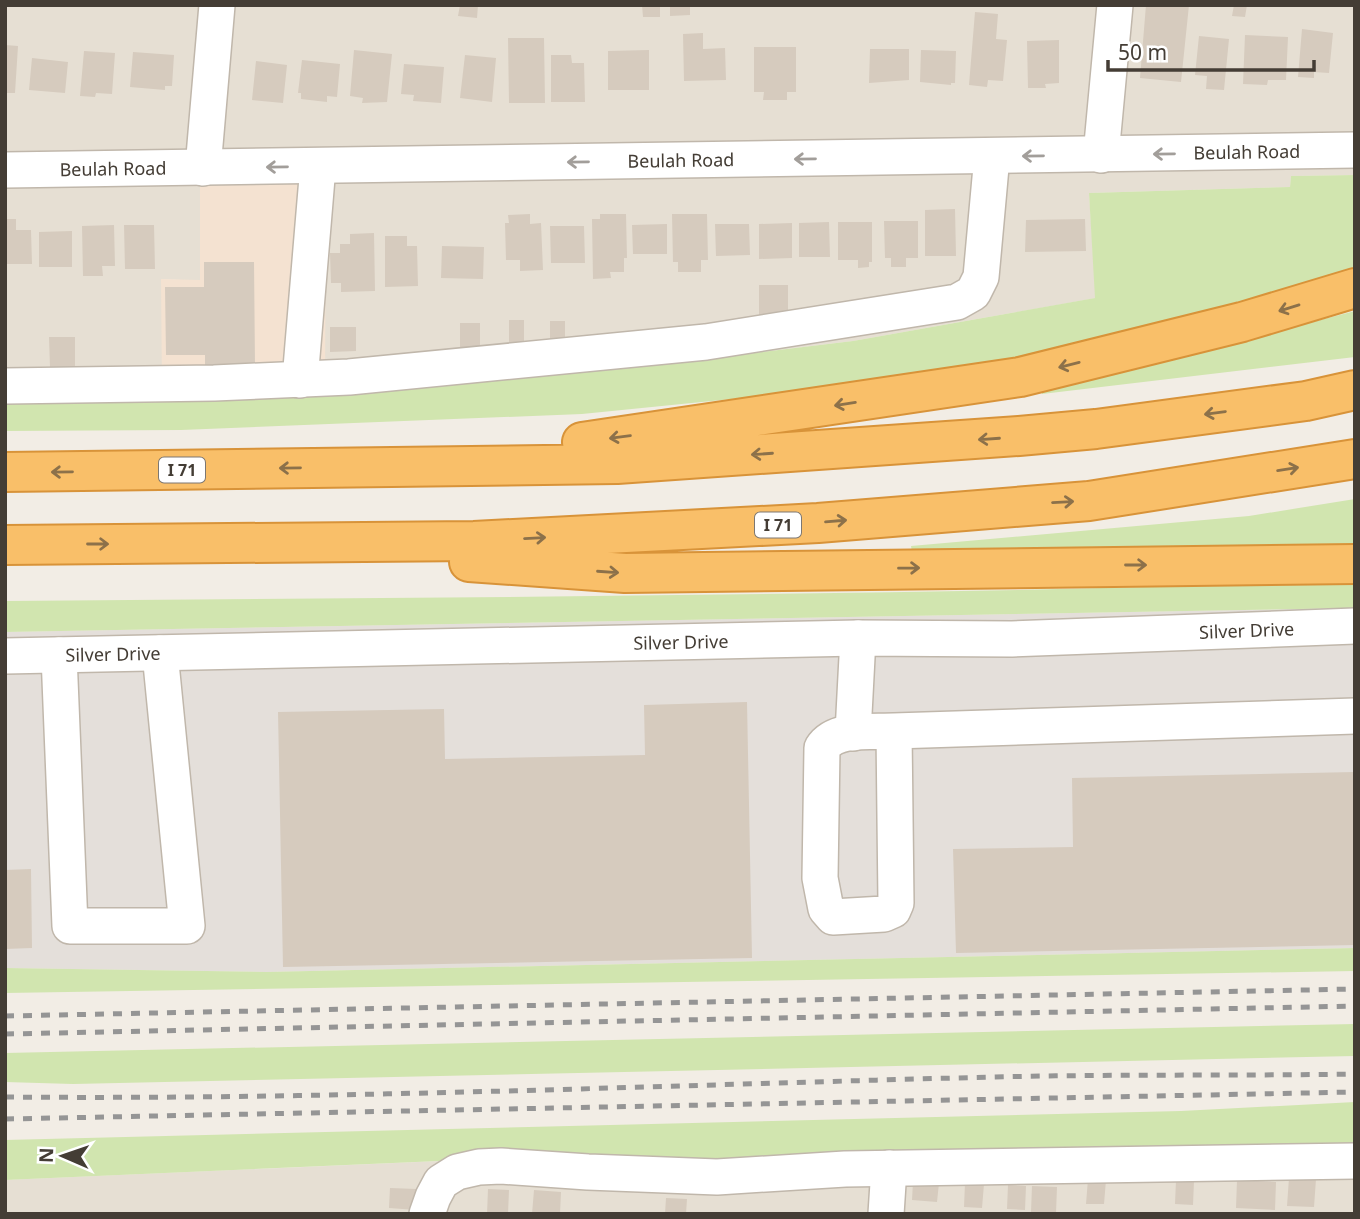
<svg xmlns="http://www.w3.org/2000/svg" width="1360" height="1219" viewBox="0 0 1360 1219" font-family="'Noto Sans',sans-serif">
<rect width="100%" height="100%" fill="#f2ede5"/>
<path fill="#e6dfd3" d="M 5,5 L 1355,5 L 1355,175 L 1291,176 L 1290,187 L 1089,193 L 1096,298 L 853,341 L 630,368 L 325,394 L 200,165 L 200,281 L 162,279 L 162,391 L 5,394 Z
M 1355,1152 L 1355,1214 L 5,1214 L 5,1180 L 486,1159 Z"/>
<path fill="#f4e2d1" d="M 326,159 L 325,394 L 251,400 L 234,390 L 162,391 L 161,279 L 200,280 L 200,164 Z"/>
<path fill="#e4dfda" d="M 1355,608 L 1355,948 L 266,972 L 5,968 L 5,632 Z"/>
<path fill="#d1e5af" d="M 1355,175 L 1355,272 L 1206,316 L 981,366 L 810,391 L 582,414 L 181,430 L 5,431 L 5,394 L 234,390 L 251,400 L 630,368 L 853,341 L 1095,298 L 1089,193 L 1290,187 L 1291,176 Z
M 1355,311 L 1355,357 L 1042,394 L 1042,387 L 1223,345 Z
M 1355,499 L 1355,549 L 912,552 L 911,546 L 1249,516 Z
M 1355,581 L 1355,608 L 5,632 L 5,601 C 455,597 905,596 1355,581 Z
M 1355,948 L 1355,971 L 5,993 L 5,968 L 266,972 Z
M 1355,1024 L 1355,1056 L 73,1084 L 5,1082 L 5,1053 Z
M 1355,1102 L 1355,1152 L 685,1167 L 485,1159 L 5,1180 L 5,1140 L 1181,1111 Z"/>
<path fill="#d6cbbe" d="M 460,5 L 478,5 L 477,18 L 458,16 Z
M 642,5 L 660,5 L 660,17 L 643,17 Z
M 670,5 L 690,5 L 690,15 L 670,16 Z
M 1146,5 L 1189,5 L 1181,82 L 1140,78 Z
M 1234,5 L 1247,5 L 1245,17 L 1232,16 Z
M 975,12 L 998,14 L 996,39 L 1007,40 L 1003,81 L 988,80 L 987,87 L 969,85 Z
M 1302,29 L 1333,33 L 1329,73 L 1314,72 L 1314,78 L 1298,77 Z
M 703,33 L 703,49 L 725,48 L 726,80 L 684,81 L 683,34 Z
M 1245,35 L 1288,37 L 1286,80 L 1268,80 L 1267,85 L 1243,84 Z
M 1199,36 L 1229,39 L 1224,90 L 1206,89 L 1207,76 L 1195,75 Z
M 508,38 L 544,38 L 545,103 L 509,103 Z
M 1059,40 L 1059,83 L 1045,84 L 1046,88 L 1028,88 L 1027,41 Z
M 5,45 L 18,46 L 15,93 L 5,93 Z
M 754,47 L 796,47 L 796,92 L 787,92 L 787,100 L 763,100 L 764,92 L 754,92 Z
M 870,49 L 909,49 L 909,80 L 869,83 Z
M 354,50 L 392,54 L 387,102 L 362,103 L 363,98 L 350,96 Z
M 649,50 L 649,90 L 608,90 L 608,51 Z
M 921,50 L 956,51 L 955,83 L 951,83 L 951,85 L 920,82 Z
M 84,51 L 115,53 L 112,94 L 96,93 L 95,97 L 80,96 Z
M 133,52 L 174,55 L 172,86 L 165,86 L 165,90 L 130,87 Z
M 465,55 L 496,58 L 492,102 L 460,98 Z
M 551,55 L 571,55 L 572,63 L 584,63 L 585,102 L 551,102 Z
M 32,58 L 68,62 L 65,93 L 29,90 Z
M 302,60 L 340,64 L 337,97 L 327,96 L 327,102 L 301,99 L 301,93 L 298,93 Z
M 256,61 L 287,65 L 283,103 L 252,100 Z
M 404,64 L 444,67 L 441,103 L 413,101 L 414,95 L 401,94 Z
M 955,209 L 956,256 L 925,256 L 925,210 Z
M 530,214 L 530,224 L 541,223 L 543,270 L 520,271 L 520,260 L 506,260 L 505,223 L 509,223 L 508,215 Z
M 600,214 L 626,214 L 627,258 L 624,258 L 624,272 L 610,272 L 611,278 L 593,279 L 592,219 L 600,219 Z
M 672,214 L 707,214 L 708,260 L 701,260 L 701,272 L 678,272 L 678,262 L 673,262 Z
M 5,219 L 16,219 L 16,230 L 31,230 L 32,264 L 5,264 Z
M 1085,219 L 1086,251 L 1025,252 L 1026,220 Z
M 884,221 L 918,221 L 918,258 L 906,258 L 906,267 L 891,267 L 891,258 L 885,258 Z
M 829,222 L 830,257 L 799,257 L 799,223 Z
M 838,222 L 872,222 L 872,262 L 869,262 L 869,267 L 858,268 L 858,260 L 838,260 Z
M 792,223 L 792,258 L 759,259 L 759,224 Z
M 667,224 L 667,254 L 633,254 L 632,225 Z
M 715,224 L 749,224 L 750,255 L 716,256 Z
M 114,225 L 115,266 L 102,266 L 103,276 L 83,276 L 82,226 Z
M 124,225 L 154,225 L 155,269 L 125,269 Z
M 550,226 L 584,226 L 585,263 L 551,263 Z
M 72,231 L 72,267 L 39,267 L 39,232 Z
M 374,233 L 375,291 L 341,292 L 341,283 L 331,283 L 330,253 L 340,253 L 340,244 L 350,244 L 350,234 Z
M 385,236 L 407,236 L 407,246 L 417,246 L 418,286 L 385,287 Z
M 442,246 L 484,247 L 483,279 L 441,278 Z
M 204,262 L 254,262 L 255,366 L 205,367 L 205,355 L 166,355 L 165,287 L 204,287 Z
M 759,285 L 788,285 L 788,315 L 759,315 Z
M 509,320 L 524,320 L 524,343 L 509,343 Z
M 550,321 L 565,321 L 565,339 L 550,339 Z
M 460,323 L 480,323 L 480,348 L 460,348 Z
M 330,327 L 356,327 L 356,351 L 330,352 Z
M 49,337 L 75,337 L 75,367 L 50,367 Z
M 747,702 L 752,958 L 283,967 L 278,712 L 444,709 L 445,759 L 645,755 L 644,705 Z
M 1355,772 L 1355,945 L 956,953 L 953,849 L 1073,847 L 1072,778 Z
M 31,869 L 32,948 L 5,949 L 5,870 Z
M 1289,1178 L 1316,1179 L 1314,1207 L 1287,1206 Z
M 1088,1179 L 1106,1180 L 1104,1204 L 1086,1204 Z
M 1176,1180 L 1194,1181 L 1193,1205 L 1175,1204 Z
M 1237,1180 L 1276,1182 L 1275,1210 L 1236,1208 Z
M 913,1182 L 939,1183 L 937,1202 L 912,1200 Z
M 965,1183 L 984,1184 L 982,1208 L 964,1207 Z
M 1008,1185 L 1026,1186 L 1025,1210 L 1007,1209 Z
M 1032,1186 L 1057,1187 L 1056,1213 L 1031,1212 Z
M 390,1188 L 417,1189 L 416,1210 L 389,1208 Z
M 488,1189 L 509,1190 L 508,1214 L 487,1214 Z
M 534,1190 L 561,1192 L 560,1214 L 532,1214 Z
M 666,1198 L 687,1199 L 686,1214 L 665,1214 Z"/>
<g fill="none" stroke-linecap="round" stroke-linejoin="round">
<g stroke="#c0b7ab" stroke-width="38">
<g id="minor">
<path d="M 1101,155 L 1115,5"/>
<path d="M 203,168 L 217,5"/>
<path id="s1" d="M 5,170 L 1355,150"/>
<path d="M 300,380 L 318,166"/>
<path d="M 5,386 L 214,383 L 349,377 L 706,342 L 957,302 L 973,293 L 981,277 L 992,156"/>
<path d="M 59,655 L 70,926 L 187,926 L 160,653"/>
<path id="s2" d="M 5,656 L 858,638 L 1012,639 L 1355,626"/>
<path d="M 894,731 L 896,903 L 893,910 L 884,914 L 833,917 L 826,909 L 820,878 L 822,748 C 835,727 872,732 894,731 L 1355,716"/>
<path d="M 853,733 L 858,638"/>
<path d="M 427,1214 L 433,1197 L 441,1182 L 457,1172 L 479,1167 L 501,1166 L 588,1172 L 717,1177 L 845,1169 L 1355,1161"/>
<path d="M 886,1214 L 889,1168"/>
</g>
</g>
<g stroke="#d89339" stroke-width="42">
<path id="highway" d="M 582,442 L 1020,377 L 1242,322 L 1355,288
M 5,472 L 617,464 L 1019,436 L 1096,429 L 1306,401 L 1355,390
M 5,545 L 474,541 L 818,523 L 1089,501 L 1355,459
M 469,562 L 625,573 L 1355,564"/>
</g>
<use href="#minor" stroke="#fff" stroke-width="35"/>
<use href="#highway" stroke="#f9bf69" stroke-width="38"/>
<path stroke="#959595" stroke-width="5" stroke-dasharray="9 9" stroke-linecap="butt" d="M 5,1016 L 1355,989
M 5,1034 L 1355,1006
M 5,1097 C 335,1100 665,1085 995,1077 C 1115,1074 1235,1076 1355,1074
M 5,1119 L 1355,1092"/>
</g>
<defs><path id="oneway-shaft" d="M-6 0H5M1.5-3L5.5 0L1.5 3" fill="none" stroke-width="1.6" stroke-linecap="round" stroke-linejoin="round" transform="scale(1.75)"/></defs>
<g stroke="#a29e9a">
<use href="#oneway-shaft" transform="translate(1164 154) rotate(179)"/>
<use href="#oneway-shaft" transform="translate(1033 156) rotate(179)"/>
<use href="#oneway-shaft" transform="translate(805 159) rotate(179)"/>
<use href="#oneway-shaft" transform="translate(578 162) rotate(179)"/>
<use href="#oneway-shaft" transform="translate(277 167) rotate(179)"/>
</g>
<g stroke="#8c714a">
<use href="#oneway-shaft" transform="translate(1289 308) rotate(163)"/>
<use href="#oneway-shaft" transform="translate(1069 365) rotate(166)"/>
<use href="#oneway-shaft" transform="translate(845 404) rotate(171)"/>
<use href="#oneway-shaft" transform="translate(1215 413) rotate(172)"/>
<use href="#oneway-shaft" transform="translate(620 437) rotate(173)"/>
<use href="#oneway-shaft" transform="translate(989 439) rotate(176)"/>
<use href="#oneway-shaft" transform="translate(762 454) rotate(176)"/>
<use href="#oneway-shaft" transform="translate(290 468) rotate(179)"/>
<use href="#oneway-shaft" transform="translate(1288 469) rotate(-9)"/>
<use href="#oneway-shaft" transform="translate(62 472) rotate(179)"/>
<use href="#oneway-shaft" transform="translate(1063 502) rotate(-3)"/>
<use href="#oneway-shaft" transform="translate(836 521) rotate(-5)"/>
<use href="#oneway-shaft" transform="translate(535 538) rotate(-3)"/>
<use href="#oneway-shaft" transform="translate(98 544)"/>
<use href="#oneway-shaft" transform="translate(1136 565)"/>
<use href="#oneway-shaft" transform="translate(909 568) rotate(-1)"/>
<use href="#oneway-shaft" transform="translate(608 572) rotate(4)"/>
</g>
<g text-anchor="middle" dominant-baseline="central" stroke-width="5" stroke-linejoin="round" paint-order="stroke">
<g fill="#fff" stroke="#7c7772" stroke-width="2">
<rect x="159" y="457.5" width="46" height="25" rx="5"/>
<rect x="755" y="512.5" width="46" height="25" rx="5"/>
</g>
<g font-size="16" font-weight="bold" fill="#443d35">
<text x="182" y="470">I 71</text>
<text x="778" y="525">I 71</text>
</g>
<g font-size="18" fill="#443d35" stroke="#fff">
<text stroke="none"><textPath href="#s1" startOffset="1242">Beulah Road</textPath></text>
<text stroke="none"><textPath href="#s1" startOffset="676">Beulah Road</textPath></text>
<text stroke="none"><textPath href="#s1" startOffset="108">Beulah Road</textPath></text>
<text stroke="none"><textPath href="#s2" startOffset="1242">Silver Drive</textPath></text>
<text stroke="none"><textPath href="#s2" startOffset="676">Silver Drive</textPath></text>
<text stroke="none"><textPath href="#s2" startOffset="108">Silver Drive</textPath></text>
</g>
</g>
<rect width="1360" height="1219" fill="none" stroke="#443d35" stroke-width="14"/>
<g transform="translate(63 1156) rotate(272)" stroke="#ffffff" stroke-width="5" paint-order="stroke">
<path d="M0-5L12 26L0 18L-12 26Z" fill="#443d35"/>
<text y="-10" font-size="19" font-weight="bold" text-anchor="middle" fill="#443d35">N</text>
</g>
<path d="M1108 60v10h206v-10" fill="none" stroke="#443d35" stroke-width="3.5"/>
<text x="1118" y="60" font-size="21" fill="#443d35" stroke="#ffffff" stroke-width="5" paint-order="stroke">50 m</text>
</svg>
